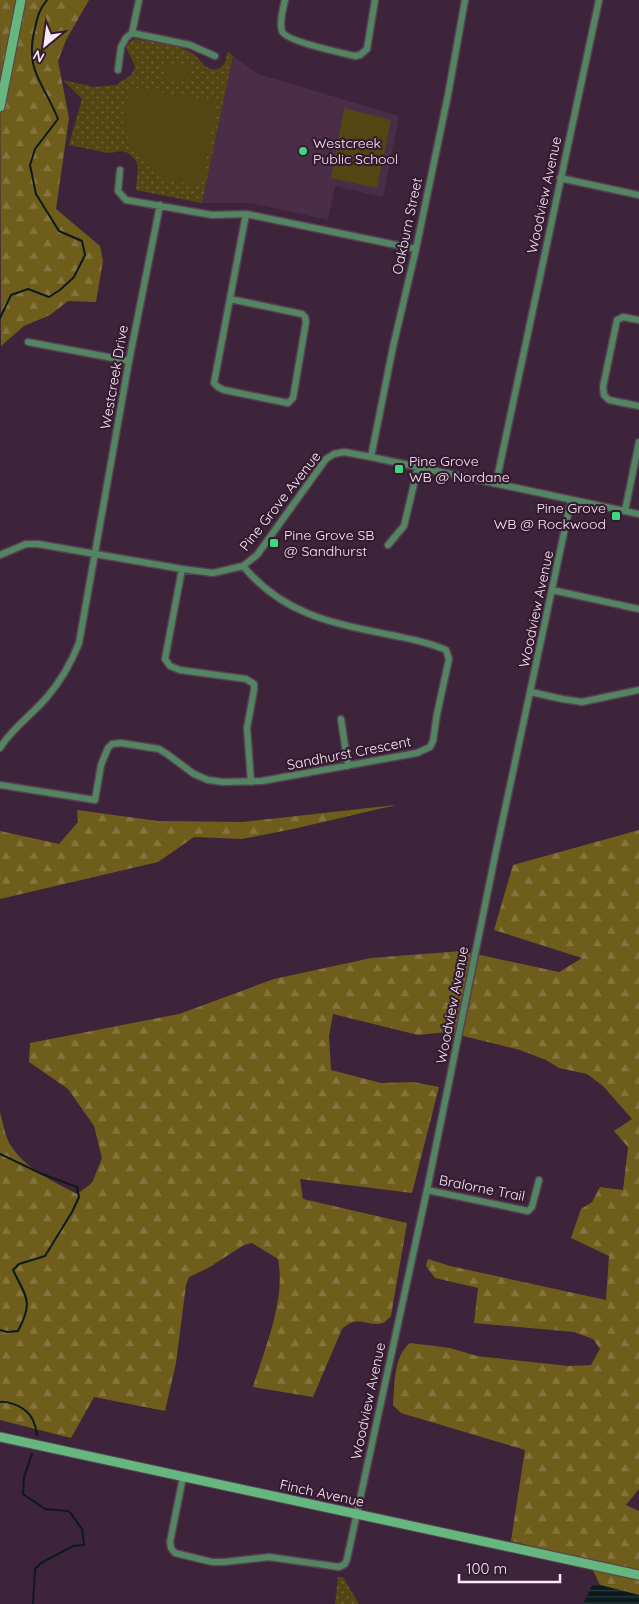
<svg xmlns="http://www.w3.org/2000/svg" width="639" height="1604" viewBox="0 0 639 1604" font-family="Quicksand,sans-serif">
<defs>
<pattern id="green-dots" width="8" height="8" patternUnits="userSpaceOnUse" patternTransform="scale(1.25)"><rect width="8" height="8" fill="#544613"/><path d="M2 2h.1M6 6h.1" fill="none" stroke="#6e6136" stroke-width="1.8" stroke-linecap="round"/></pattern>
<pattern id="forest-firs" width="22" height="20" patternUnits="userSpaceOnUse" patternTransform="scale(1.25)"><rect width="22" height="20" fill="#6f5d1c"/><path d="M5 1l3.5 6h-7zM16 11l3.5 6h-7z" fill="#84743e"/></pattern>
<pattern id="water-rules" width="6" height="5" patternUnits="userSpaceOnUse" patternTransform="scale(1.25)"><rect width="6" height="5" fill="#0b1a1d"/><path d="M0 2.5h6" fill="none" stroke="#2f3b3e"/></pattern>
</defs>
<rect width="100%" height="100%" fill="#3e243a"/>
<path fill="#4c2d47" d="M 233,56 L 258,74 L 399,116 L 383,197 L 335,186 L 328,220 L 250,203 L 202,203 Z"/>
<path fill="url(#green-dots)" d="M 135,39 C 151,42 179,45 192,53 C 201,58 205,72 217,69 C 227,66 225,59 228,51 L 233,56 L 202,203 L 136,190 L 138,166 L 135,159 L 128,153 L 122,151 L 108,153 L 69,145 L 82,99 L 63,80 L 94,87 L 117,85 C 125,76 130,81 135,67 C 132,55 119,47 135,39 Z
M 338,1577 L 343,1577 L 359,1604 L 335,1604 Z"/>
<path fill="url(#forest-firs)" d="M 0,0 L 89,0 L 66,40 L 58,61 L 69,118 L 56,209 L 100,246 L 103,261 L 96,302 L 68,301 L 50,315 L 24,326 L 1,346 Z
M 396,805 L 293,829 L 242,839 L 194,837 L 158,862 L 0,899 L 0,831 L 59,844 L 78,822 L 77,810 L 158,821 L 243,822 Z
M 639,830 L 639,1489 L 626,1505 L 639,1511 L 639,1595 L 600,1585 L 589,1562 L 581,1559 L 511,1541 L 525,1450 L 401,1413 L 393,1405 C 395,1384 393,1357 410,1343 L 450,1348 L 477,1356 L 568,1366 L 591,1365 L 600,1349 L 593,1339 L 574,1332 L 474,1323 L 478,1288 L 435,1278 L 426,1266 L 428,1259 L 450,1266 L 606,1300 L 609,1256 L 571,1238 L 581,1209 L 592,1202 L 600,1187 L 623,1190 L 628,1147 L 614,1131 L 632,1119 L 603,1086 L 587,1074 L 559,1068 L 546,1060 L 520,1050 L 447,1032 L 418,1035 L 333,1014 L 329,1036 L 331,1070 L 381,1083 L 413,1082 L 439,1087 L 412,1193 L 300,1179 L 303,1199 L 407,1223 L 391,1316 C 389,1318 387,1320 385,1322 C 370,1329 358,1313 342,1329 L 313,1397 L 253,1387 C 265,1347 286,1300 278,1259 L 252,1243 L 244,1245 L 208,1268 L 189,1277 L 186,1285 L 176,1363 L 165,1411 L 94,1397 L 71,1438 L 0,1420 L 0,1112 C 3,1122 5,1137 11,1146 C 27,1170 53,1181 77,1194 L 92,1183 L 102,1158 L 94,1126 L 68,1089 L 29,1062 L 30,1043 L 179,1014 L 274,979 L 371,958 L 462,951 L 559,972 L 582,958 L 494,930 L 513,865 Z"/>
<path fill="#544613" d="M 166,64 L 189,67 L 188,81 L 164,78 Z
M 135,88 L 213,101 L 216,106 L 202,183 L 197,186 L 160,176 L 133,151 L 123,124 L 124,103 Z
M 344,108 L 391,120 L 377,188 L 331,178 Z"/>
<path fill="url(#water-rules)" d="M 600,1585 L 639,1595 L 639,1604 L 583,1604 L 592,1586 Z"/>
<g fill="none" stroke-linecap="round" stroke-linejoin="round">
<path stroke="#0b1a1d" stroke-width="2" d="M 0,318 L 11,295 L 28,289 L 49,297 L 60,290 L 74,277 L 85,255 L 82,241 L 59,231 L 36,194 L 30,165 L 35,149 L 58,119 C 44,83 24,71 35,28 C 38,15 39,10 47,0
M 0,1154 L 42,1174 L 77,1187 L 79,1197 L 72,1212 L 45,1256 L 19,1264 L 13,1270 C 26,1297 34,1301 18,1331 L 7,1332 L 0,1330
M 0,1402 C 8,1401 21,1406 27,1412 C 33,1417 36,1428 37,1435
M 32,1454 L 24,1477 L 23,1494 L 45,1509 L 69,1511 L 82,1529 L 84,1545 L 73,1546 L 41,1563 L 35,1569 L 33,1604"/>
<g stroke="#584054" stroke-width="9">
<path id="street" d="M 285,0 C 283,9 279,22 282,31 C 285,41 342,53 355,56 L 360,55 L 367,49 L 375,0
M 132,33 L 190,45 L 215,56
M 118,70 L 121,47 L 126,38 L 132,33 L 139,0
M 120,170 L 118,191 L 126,200 L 212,215 L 246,214 L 416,249
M 560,178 L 639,195
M 230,299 L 302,314 L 305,317 L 306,322 L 293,398 L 288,403 L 224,390 L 218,387 L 214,383 L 246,214
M 639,320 L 623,317 L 617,320 L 603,387 L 604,395 L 609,400 L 639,406
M 28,342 L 129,361
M 371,457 L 393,347 L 416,249 L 448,95 L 465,0
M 496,483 L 599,0
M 625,511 L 639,442
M 388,545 L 404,526 L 418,467
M 0,555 L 26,544 L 38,544 L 182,569 L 213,573 L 243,566 L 257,555 L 326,459 L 334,454 L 344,452 L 371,457 L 639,514
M 182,569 L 165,659 L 170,666 L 180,670 L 246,679 L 254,684 L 254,690 L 247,728 L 251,782
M 552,590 L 639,609
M 531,692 L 562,699 L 582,702 L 639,690
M 341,719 L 348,766
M 0,748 C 12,728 32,715 47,697 C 61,681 71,663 79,643 L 129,361 L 160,205
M 0,785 L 95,800 L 101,765 L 108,748 L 112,744 L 121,743 L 159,749 L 167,754 L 194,774 L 208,780 L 223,782 L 262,781 L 417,753 L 430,747 L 433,741 L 437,714 L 449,659 L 446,650 C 429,642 410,639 391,635 C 332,623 284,615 243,566
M 427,1190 L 528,1211 L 532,1207 L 539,1180
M 183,1477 L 170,1542 L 171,1548 L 175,1553 L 212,1562 L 224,1562 L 269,1557 L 339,1567 L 345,1564 L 347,1559 L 427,1190 L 495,856 L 571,500"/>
</g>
<g stroke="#584054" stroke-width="11">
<path id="secondary" d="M 0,107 L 21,0
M 0,1437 L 639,1575"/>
</g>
<use href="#street" stroke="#548563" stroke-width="6"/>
<use href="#secondary" stroke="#65b67f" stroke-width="9"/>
</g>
<g fill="#3dd77e" stroke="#341b30" stroke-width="2">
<circle cx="303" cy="151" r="5"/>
<rect x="394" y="464" width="10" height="10" rx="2.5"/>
<rect x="611" y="511" width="10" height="10" rx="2.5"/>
<rect x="269" y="538" width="10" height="10" rx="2.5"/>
</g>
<g text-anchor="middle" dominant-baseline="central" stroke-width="4.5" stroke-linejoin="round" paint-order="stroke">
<g font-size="14" fill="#fae9f6" stroke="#341b30" text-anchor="start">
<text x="313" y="143">Westcreek<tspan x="313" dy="16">Public School</tspan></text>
<text x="409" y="461">Pine Grove<tspan x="409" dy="16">WB @ Nordane</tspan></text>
<text x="606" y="508" text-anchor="end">Pine Grove<tspan x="606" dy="16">WB @ Rockwood</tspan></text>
<text x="284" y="535">Pine Grove SB<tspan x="284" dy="16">@ Sandhurst</tspan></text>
</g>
<g font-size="14" fill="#fae9f6" stroke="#341b30">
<text transform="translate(544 195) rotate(-78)">Woodview Avenue</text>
<text transform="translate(407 226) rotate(-78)">Oakburn Street</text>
<text transform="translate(114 377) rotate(-80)">Westcreek Drive</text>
<text transform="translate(280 501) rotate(-52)">Pine Grove Avenue</text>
<text transform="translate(536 609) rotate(-78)">Woodview Avenue</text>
<text transform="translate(349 753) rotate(-11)">Sandhurst Crescent</text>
<text transform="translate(452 1005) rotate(-79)">Woodview Avenue</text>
<text transform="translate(482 1188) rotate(11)">Bralorne Trail</text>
<text transform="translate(368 1401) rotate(-78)">Woodview Avenue</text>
<text transform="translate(322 1493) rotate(12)">Finch Avenue</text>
</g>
</g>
<g transform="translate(45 45) rotate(209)" stroke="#341b30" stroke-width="4" paint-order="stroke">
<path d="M0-4L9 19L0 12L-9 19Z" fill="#fae9f6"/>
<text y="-8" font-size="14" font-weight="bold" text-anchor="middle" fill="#fae9f6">N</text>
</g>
<path d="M459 1574v8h101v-8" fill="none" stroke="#fae9f6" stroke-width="2.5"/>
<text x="466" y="1574" font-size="15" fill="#fae9f6" stroke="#341b30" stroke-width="4" paint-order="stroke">100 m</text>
</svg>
